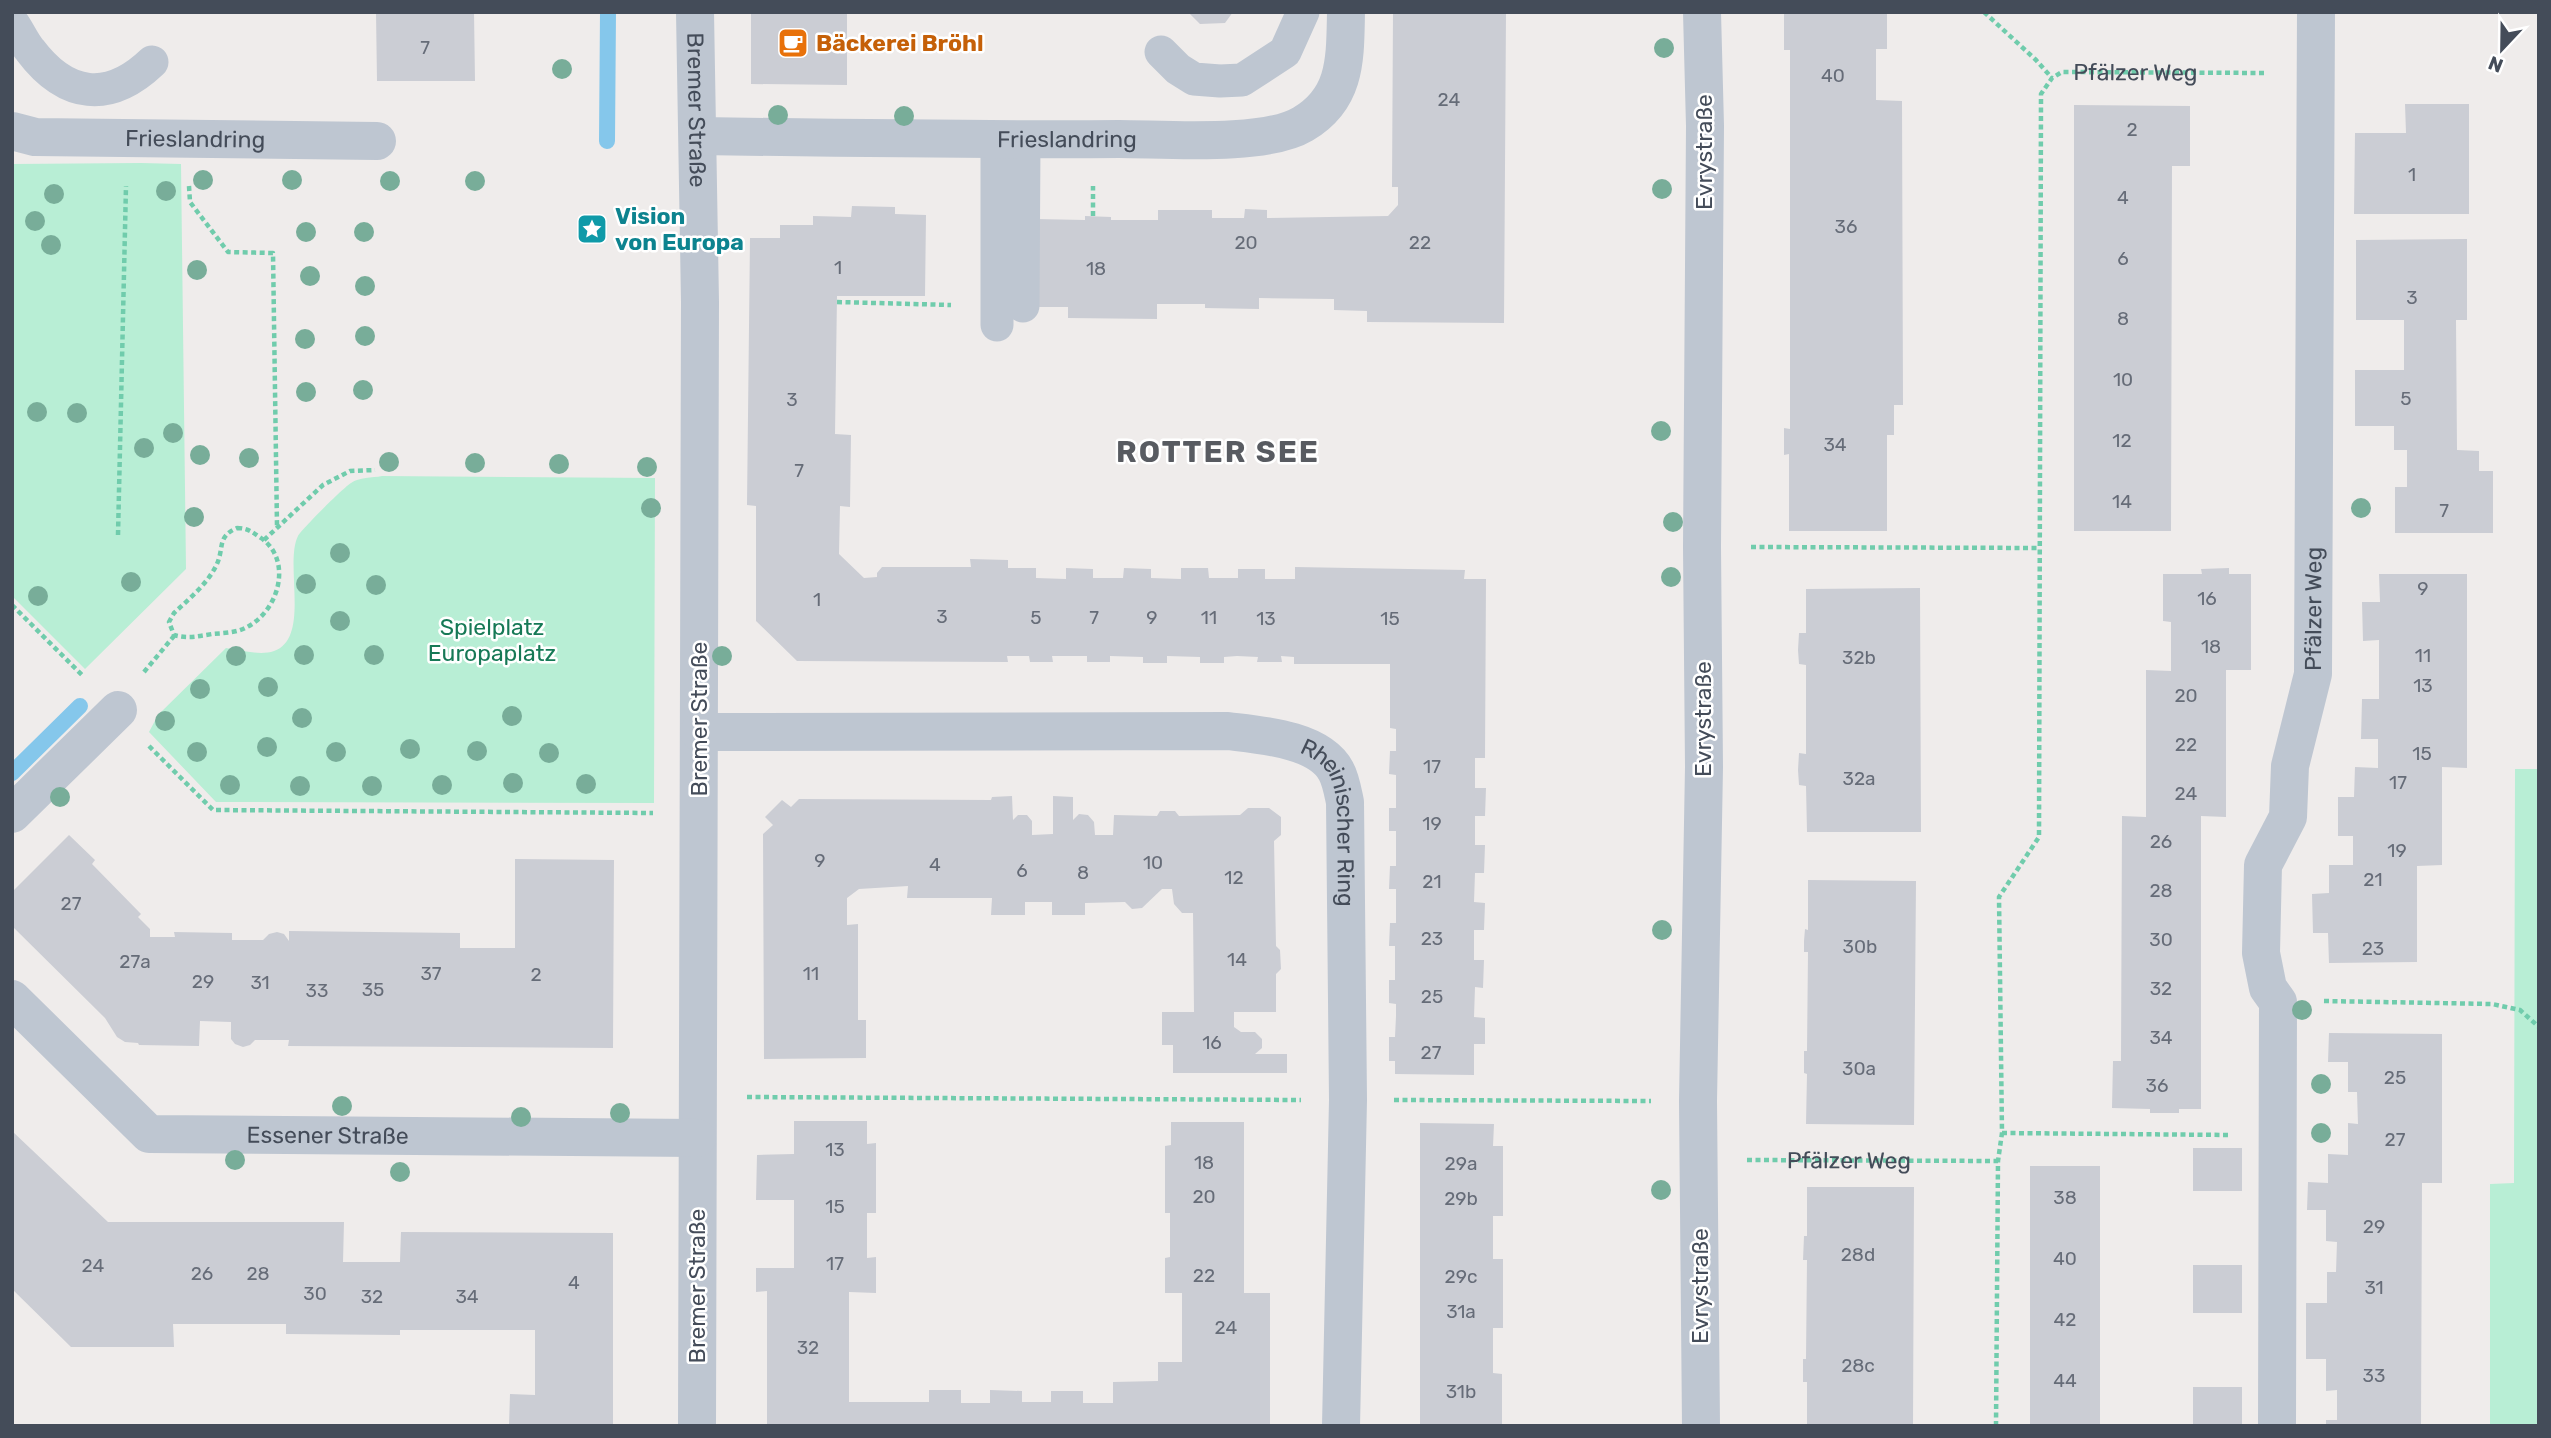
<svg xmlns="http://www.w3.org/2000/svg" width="2551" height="1438" viewBox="0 0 2551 1438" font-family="Rubik,sans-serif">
<rect width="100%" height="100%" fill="#efeceb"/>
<path fill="#b8eed5" d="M 141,163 L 181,164 L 186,569 L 85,669 L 12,596 L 12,164 Z
M 382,476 L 655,478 L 654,803 L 216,802 L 149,732 L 158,715 L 226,648 C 240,650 260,656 274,651 C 311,638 284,564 298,536 C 301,530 344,487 351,483 C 359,477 372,478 382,476 Z
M 2515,769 L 2539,769 L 2539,1426 L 2490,1426 L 2490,1184 L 2514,1183 Z"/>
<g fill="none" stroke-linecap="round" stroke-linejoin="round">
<path stroke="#85c7eb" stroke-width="16" d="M 607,141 L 608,12
M 12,773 L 80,706"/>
</g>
<path fill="#cbcdd4" d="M 376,12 L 474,12 L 475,81 L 377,81 Z
M 751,12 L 847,12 L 847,85 L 751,84 Z
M 1188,12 L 1233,12 L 1225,23 L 1200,24 Z
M 1393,12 L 1506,12 L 1504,323 L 1367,322 L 1367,311 L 1334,310 L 1334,299 L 1259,298 L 1259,309 L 1205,308 L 1205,304 L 1157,304 L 1157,319 L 1068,318 L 1068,307 L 1034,307 L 1035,219 L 1085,220 L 1085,216 L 1111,217 L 1111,220 L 1158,220 L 1158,210 L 1212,210 L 1212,218 L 1244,218 L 1245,209 L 1267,210 L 1267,218 L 1388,216 L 1398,205 L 1398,187 L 1392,187 Z
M 1784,12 L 1887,12 L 1887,49 L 1876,49 L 1876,100 L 1902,101 L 1903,405 L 1894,405 L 1894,435 L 1887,435 L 1887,531 L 1789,531 L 1789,454 L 1784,455 L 1784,428 L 1790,429 L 1790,50 L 1784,50 Z
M 2405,104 L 2469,104 L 2469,214 L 2354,214 L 2355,133 L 2406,133 Z
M 2074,105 L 2190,106 L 2190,166 L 2172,166 L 2171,531 L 2074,531 Z
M 852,206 L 895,207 L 895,214 L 926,215 L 925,296 L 837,296 L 835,434 L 851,435 L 850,507 L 840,506 L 839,554 L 864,578 L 877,577 L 877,573 L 882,567 L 971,567 L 970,559 L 1008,560 L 1008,568 L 1036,568 L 1036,578 L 1066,579 L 1066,568 L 1093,569 L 1093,578 L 1123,578 L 1124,568 L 1151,569 L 1151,578 L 1181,579 L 1181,568 L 1208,568 L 1209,578 L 1238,578 L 1238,569 L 1265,569 L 1265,579 L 1295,579 L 1295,567 L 1465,570 L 1464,579 L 1486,579 L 1485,758 L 1475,758 L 1475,788 L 1486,788 L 1485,816 L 1475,816 L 1475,845 L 1485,845 L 1484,873 L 1475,873 L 1474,902 L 1485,903 L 1484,930 L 1474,930 L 1474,960 L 1484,960 L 1483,988 L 1475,987 L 1474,1017 L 1485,1018 L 1485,1044 L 1474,1044 L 1474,1075 L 1395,1074 L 1395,1061 L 1389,1061 L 1389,1037 L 1395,1037 L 1396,1016 L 1396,1004 L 1389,1003 L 1389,980 L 1395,980 L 1395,946 L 1389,946 L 1390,923 L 1396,923 L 1396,889 L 1389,889 L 1390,866 L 1396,866 L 1396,831 L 1389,831 L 1389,808 L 1396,808 L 1396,775 L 1389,774 L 1390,751 L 1396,751 L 1396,729 L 1390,728 L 1390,664 L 1294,664 L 1294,657 L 1281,656 L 1282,662 L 1257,662 L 1258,657 L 1237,656 L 1224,657 L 1224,663 L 1200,663 L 1200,657 L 1167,656 L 1167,663 L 1143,663 L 1143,657 L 1110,656 L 1110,662 L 1087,662 L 1087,656 L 1052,656 L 1053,662 L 1030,662 L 1029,656 L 1007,656 L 1008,662 L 797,661 L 756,621 L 756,506 L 747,505 L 750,238 L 780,238 L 780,225 L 813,225 L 813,216 L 851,217 Z
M 2467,239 L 2467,320 L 2456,320 L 2457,450 L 2479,451 L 2479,471 L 2493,471 L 2493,533 L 2395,533 L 2395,487 L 2407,487 L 2407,450 L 2394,450 L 2394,426 L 2355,426 L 2355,370 L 2404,370 L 2404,320 L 2356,320 L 2356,240 Z
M 2229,568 L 2229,574 L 2251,574 L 2251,670 L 2226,670 L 2226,817 L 2201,816 L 2201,1109 L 2179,1109 L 2179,1113 L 2150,1113 L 2150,1109 L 2112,1108 L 2113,1061 L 2121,1061 L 2122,816 L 2146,817 L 2146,670 L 2171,671 L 2171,622 L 2163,621 L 2163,574 L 2202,574 L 2201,569 Z
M 2379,574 L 2467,574 L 2467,768 L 2442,767 L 2442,865 L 2417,866 L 2417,962 L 2329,963 L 2328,933 L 2313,933 L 2312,894 L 2329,893 L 2329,865 L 2353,865 L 2353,836 L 2338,836 L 2338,797 L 2354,797 L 2355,767 L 2378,768 L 2378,739 L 2361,739 L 2362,699 L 2379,699 L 2379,640 L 2363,641 L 2362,602 L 2380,602 Z
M 1920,588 L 1921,832 L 1807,832 L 1806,786 L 1799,785 L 1798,770 L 1799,753 L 1806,754 L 1806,665 L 1799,664 L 1798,650 L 1799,633 L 1806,633 L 1806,589 Z
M 1012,796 L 1013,820 L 1018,815 L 1027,815 L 1032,821 L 1032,835 L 1053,834 L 1053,796 L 1073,797 L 1073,820 L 1079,814 L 1088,815 L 1094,822 L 1095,835 L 1113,835 L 1114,815 L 1157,816 L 1160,811 L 1175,811 L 1179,816 L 1240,815 L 1248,808 L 1269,808 L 1281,817 L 1281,835 L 1274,841 L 1276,946 L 1280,950 L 1281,969 L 1276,974 L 1276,1012 L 1234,1012 L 1234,1027 L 1241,1032 L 1255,1032 L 1262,1039 L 1262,1048 L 1255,1054 L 1287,1054 L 1287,1073 L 1173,1073 L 1173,1045 L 1162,1045 L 1162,1012 L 1194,1012 L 1193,913 L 1182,913 L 1174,904 L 1172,889 L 1162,889 L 1142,908 L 1132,909 L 1125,902 L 1085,903 L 1085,915 L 1052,915 L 1052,902 L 1025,902 L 1025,915 L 991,915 L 992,898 L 907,898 L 908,886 L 859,889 L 847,898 L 847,925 L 858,924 L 858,1020 L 866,1020 L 866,1058 L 764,1059 L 763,834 L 773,825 L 765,817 L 782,800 L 791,807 L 799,799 L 991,800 L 992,797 Z
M 69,835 L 95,860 L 92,864 L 141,914 L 138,917 L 150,929 L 150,937 L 175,937 L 174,932 L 232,933 L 232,940 L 263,940 L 269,934 L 277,932 L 284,934 L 289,941 L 289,931 L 460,933 L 460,948 L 515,948 L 515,859 L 614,860 L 613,1048 L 288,1046 L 289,1040 L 255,1040 L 250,1045 L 243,1047 L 235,1044 L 231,1039 L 231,1022 L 200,1021 L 199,1046 L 139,1045 L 138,1043 L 125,1042 L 117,1037 L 105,1018 L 12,926 L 12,892 Z
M 1808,880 L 1916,881 L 1914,1125 L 1806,1124 L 1807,1074 L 1804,1073 L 1804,1051 L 1807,1051 L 1808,952 L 1804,952 L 1804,941 L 1805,929 L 1808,930 Z
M 2329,1033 L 2442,1034 L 2442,1183 L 2422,1183 L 2421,1426 L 2326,1426 L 2326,1420 L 2337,1420 L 2337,1390 L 2326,1391 L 2326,1359 L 2306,1359 L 2306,1303 L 2327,1303 L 2327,1272 L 2336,1272 L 2337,1242 L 2326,1241 L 2326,1210 L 2307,1210 L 2308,1182 L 2328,1183 L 2328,1154 L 2348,1155 L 2348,1123 L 2358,1124 L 2357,1092 L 2348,1092 L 2348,1062 L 2328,1062 Z
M 794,1121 L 867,1121 L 867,1144 L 876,1143 L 876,1213 L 867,1213 L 867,1258 L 876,1257 L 876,1293 L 849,1292 L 849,1402 L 929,1402 L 929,1390 L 961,1390 L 961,1403 L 990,1403 L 990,1390 L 1022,1391 L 1022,1402 L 1051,1402 L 1051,1391 L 1083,1391 L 1083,1403 L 1113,1403 L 1113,1382 L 1158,1381 L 1158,1362 L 1182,1362 L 1182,1293 L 1165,1293 L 1165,1258 L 1170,1257 L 1170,1213 L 1165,1213 L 1165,1146 L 1171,1145 L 1171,1122 L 1244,1122 L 1244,1293 L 1270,1293 L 1270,1426 L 767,1426 L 767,1291 L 756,1292 L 756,1268 L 794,1268 L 794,1200 L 756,1200 L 757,1155 L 794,1154 Z
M 1420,1123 L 1494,1124 L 1493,1146 L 1503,1146 L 1503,1216 L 1493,1216 L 1493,1259 L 1503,1259 L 1503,1328 L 1493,1328 L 1493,1373 L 1502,1374 L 1502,1426 L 1420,1426 Z
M 12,1131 L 108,1222 L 344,1222 L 343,1262 L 400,1262 L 401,1232 L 613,1233 L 613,1426 L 509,1426 L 510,1394 L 535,1395 L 535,1330 L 400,1330 L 400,1335 L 286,1334 L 286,1324 L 173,1324 L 174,1347 L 71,1347 L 12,1289 Z
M 2193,1148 L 2242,1148 L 2242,1191 L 2193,1191 Z
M 2030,1166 L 2100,1166 L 2100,1426 L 2030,1426 Z
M 1807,1187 L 1914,1187 L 1913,1426 L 1807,1426 L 1807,1382 L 1803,1382 L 1803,1359 L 1806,1359 L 1807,1260 L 1803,1260 L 1804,1236 L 1807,1236 Z
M 2193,1265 L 2242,1265 L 2242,1313 L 2193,1313 Z
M 2193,1387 L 2242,1387 L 2242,1426 L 2193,1426 Z"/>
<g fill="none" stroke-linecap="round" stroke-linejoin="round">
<g stroke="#70ccac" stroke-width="4.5" stroke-dasharray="5 3.5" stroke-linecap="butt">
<path d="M 1984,12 L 2036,60 L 2052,78"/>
<path d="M 189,186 L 190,202 L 228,252 L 273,253 L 277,526"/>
<path d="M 1093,216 L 1093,186"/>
<path d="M 837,302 L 951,305"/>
<path d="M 237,528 C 248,528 252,532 261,538 C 294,561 278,613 245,628 C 235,633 223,633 212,634 C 199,636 188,639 174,635 L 169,622 L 174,613 C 189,599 207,584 216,566 C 225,548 216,537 237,528 Z"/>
<path d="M 118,535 L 126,186"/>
<path d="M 264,540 L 323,485 L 350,471 L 375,470"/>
<path d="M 1751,547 L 2040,548"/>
<path d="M 12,605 L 83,676"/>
<path d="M 144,672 L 174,636"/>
<path d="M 149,746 L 213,810 L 653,813"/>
<path d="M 2324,1001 L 2492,1004 L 2520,1010 L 2539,1027"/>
<path d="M 747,1097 L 1301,1100"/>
<path d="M 1394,1100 L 1651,1101"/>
<path d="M 2002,1133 L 2231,1135"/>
<path id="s1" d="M 1747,1160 L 1998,1161"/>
<path id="s2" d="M 1996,1426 L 1998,1161 L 2002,1133 L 1999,897 L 2039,837 L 2041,94 L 2052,78 L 2062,72 L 2267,73"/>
</g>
<path stroke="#bec6d1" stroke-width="33" d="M 12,22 C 19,31 23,42 30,50 C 66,98 109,103 152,62
M 1161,52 L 1178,69 L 1194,79 L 1220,81 L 1242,80 L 1285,52 L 1303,12
M 1023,306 L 1024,140
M 997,325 L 997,140"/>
<g stroke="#bec6d1" stroke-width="38">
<path id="s3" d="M 695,12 L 700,302 L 697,1426"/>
<path id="s4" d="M 12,131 L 35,137 L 377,141"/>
<path id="s5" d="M 699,136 C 839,138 979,140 1119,139 C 1165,139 1265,147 1303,124 C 1347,98 1345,58 1346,12"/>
<path id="s6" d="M 699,732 L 1228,731 C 1260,735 1319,739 1336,771 C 1341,780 1343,793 1345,802 L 1348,1100 L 1341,1426"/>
<path d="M 12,814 L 118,710"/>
<path id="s7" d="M 12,999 L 149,1134 L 697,1138"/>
<path d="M 1701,1426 L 1698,1101 L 1704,767 L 1702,547 L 1705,126 L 1702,12"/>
<path id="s8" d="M 2277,1426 L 2278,1002 L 2268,988 L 2261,953 L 2263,865 L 2288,817 L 2290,766 L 2313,674 L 2316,12"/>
</g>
</g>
<g fill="#78ad99">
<circle cx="1664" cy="48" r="10"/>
<circle cx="562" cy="69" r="10"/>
<circle cx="778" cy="115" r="10"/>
<circle cx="904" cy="116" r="10"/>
<circle cx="203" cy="180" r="10"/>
<circle cx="292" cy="180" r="10"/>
<circle cx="390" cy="181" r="10"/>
<circle cx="475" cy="181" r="10"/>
<circle cx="1662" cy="189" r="10"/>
<circle cx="166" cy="191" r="10"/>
<circle cx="54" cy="194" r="10"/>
<circle cx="35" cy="221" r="10"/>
<circle cx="306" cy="232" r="10"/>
<circle cx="364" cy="232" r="10"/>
<circle cx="51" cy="245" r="10"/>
<circle cx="197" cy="270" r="10"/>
<circle cx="310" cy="276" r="10"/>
<circle cx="365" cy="286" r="10"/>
<circle cx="365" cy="336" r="10"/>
<circle cx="305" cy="339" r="10"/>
<circle cx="363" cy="390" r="10"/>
<circle cx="306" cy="392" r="10"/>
<circle cx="37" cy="412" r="10"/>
<circle cx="77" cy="413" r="10"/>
<circle cx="1661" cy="431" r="10"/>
<circle cx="173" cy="433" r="10"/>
<circle cx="144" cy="448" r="10"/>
<circle cx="200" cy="455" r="10"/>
<circle cx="249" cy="458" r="10"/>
<circle cx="389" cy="462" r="10"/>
<circle cx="475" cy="463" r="10"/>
<circle cx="559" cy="464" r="10"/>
<circle cx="647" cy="467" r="10"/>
<circle cx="651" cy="508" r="10"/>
<circle cx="2361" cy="508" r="10"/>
<circle cx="194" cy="517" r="10"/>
<circle cx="1673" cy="522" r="10"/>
<circle cx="340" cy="553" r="10"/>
<circle cx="1671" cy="577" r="10"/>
<circle cx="131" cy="582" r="10"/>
<circle cx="306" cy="584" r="10"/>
<circle cx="376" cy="585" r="10"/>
<circle cx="38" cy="596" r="10"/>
<circle cx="340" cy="621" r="10"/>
<circle cx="304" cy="655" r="10"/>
<circle cx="374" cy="655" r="10"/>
<circle cx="236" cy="656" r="10"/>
<circle cx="722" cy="656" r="10"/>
<circle cx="268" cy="687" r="10"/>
<circle cx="200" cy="689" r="10"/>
<circle cx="512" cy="716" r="10"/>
<circle cx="302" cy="718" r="10"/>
<circle cx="165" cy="721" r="10"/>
<circle cx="267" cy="747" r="10"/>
<circle cx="410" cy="749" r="10"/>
<circle cx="477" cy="751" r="10"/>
<circle cx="197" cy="752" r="10"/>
<circle cx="336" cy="752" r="10"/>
<circle cx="549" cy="753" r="10"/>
<circle cx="513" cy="783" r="10"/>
<circle cx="586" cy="784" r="10"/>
<circle cx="230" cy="785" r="10"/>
<circle cx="442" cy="785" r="10"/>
<circle cx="300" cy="786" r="10"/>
<circle cx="372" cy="786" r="10"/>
<circle cx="60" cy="797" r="10"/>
<circle cx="1662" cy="930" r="10"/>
<circle cx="2302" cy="1010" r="10"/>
<circle cx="2321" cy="1084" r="10"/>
<circle cx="342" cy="1106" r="10"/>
<circle cx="620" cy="1113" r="10"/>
<circle cx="521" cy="1117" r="10"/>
<circle cx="2321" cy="1133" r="10"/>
<circle cx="235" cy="1160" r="10"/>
<circle cx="400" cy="1172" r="10"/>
<circle cx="1661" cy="1190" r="10"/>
</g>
<defs>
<g id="cafe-square" transform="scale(1.575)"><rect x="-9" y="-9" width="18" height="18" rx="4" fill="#e8710a" stroke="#fff"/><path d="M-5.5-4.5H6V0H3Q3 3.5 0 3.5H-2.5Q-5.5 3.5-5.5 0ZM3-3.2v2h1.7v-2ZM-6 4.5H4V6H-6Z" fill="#fff"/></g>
<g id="sight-square" transform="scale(1.575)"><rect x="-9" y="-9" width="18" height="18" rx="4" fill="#0f9aa8" stroke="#fff"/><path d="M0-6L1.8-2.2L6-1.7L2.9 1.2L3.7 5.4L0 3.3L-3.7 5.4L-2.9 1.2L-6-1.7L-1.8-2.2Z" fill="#fff"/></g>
</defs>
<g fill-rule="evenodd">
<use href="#cafe-square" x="793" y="43"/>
<use href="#sight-square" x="592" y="229"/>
</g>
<g text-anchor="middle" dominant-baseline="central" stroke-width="5" stroke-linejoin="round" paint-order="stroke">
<g font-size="19" fill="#666c78">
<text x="425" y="47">7</text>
<text x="1833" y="75">40</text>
<text x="1449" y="99">24</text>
<text x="2132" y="129">2</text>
<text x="2412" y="174">1</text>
<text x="2123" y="197">4</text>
<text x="1846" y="226">36</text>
<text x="1246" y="242">20</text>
<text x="1420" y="242">22</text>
<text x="2123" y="258">6</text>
<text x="838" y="267">1</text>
<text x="1096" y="268">18</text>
<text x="2412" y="297">3</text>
<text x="2123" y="318">8</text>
<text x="2123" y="379">10</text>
<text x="2406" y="398">5</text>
<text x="792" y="399">3</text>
<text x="2122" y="440">12</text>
<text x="1835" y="444">34</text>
<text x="799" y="470">7</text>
<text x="2122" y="501">14</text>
<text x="2444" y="510">7</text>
<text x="2423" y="588">9</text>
<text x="2207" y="598">16</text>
<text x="817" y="599">1</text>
<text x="942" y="616">3</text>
<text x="1036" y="617">5</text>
<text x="1094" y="617">7</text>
<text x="1152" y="617">9</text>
<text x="1209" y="617">11</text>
<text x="1266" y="618">13</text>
<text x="1390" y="618">15</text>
<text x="2211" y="646">18</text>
<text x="2423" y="655">11</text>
<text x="1859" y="657">32b</text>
<text x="2423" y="685">13</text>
<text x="2186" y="695">20</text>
<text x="2186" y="744">22</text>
<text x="2422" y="753">15</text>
<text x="1432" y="766">17</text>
<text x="1859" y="778">32a</text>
<text x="2398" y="782">17</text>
<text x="2186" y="793">24</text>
<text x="1432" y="823">19</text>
<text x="2161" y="841">26</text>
<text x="2397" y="850">19</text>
<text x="820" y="860">9</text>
<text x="1153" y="862">10</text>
<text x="935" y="864">4</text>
<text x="1022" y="870">6</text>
<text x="1083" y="872">8</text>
<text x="1234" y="877">12</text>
<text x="2373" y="879">21</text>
<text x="1432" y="881">21</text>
<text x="2161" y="890">28</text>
<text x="71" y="903">27</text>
<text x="1432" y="938">23</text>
<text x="2161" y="939">30</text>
<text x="1860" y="946">30b</text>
<text x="2373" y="948">23</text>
<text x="1237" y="959">14</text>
<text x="135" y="961">27a</text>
<text x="431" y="973">37</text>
<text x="811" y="973">11</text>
<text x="536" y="974">2</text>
<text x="203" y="981">29</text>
<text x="260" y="982">31</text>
<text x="2161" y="988">32</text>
<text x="373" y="989">35</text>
<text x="317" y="990">33</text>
<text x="1432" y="996">25</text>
<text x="2161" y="1037">34</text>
<text x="1212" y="1042">16</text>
<text x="1431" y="1052">27</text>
<text x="1859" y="1068">30a</text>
<text x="2395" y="1077">25</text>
<text x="2157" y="1085">36</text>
<text x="2395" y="1139">27</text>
<text x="835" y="1149">13</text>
<text x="1204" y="1162">18</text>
<text x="1461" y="1163">29a</text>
<text x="1204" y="1196">20</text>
<text x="2065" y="1197">38</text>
<text x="1461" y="1198">29b</text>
<text x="835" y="1206">15</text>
<text x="2374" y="1226">29</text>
<text x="1858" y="1254">28d</text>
<text x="2065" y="1258">40</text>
<text x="835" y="1263">17</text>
<text x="93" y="1265">24</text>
<text x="202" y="1273">26</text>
<text x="258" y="1273">28</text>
<text x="1204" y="1275">22</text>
<text x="1461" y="1276">29c</text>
<text x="574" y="1282">4</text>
<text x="2374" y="1287">31</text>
<text x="315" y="1293">30</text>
<text x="372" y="1296">32</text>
<text x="467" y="1296">34</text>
<text x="1461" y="1311">31a</text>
<text x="2065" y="1319">42</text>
<text x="1226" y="1327">24</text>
<text x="808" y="1347">32</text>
<text x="1858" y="1365">28c</text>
<text x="2374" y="1375">33</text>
<text x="2065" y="1380">44</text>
<text x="1461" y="1391">31b</text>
</g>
<g font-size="23" font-weight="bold" fill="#c56008" stroke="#fff" text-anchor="start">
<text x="816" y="43">Bäckerei Bröhl</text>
</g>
<g font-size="23" fill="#444c59" stroke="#fff">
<text stroke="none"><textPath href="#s2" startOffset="1449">Pfälzer Weg</textPath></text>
<text stroke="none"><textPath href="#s3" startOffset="98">Bremer Straße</textPath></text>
<text stroke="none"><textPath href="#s4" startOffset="184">Frieslandring</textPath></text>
<text stroke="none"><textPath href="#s5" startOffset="368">Frieslandring</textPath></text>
<text transform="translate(1704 152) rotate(-90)">Evrystraße</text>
<text stroke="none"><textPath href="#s8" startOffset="830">Pfälzer Weg</textPath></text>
<text transform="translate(699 719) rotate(-90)">Bremer Straße</text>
<text transform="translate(1703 719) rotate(-90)">Evrystraße</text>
<text stroke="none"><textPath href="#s6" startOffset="695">Rheinischer Ring</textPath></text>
<text stroke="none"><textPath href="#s7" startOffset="371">Essener Straße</textPath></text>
<text stroke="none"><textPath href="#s1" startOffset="102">Pfälzer Weg</textPath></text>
<text transform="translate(697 1286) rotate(-90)">Bremer Straße</text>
<text transform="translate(1700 1286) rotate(-90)">Evrystraße</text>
</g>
<g font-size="23" font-weight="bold" fill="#0d838f" stroke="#fff" text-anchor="start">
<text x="615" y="216">Vision<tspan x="615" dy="26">von Europa</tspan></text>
</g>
<g font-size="23" fill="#167956" stroke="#fff">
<text x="492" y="627">Spielplatz<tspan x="492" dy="26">Europaplatz</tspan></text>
</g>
<g font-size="30" font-weight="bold" letter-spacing="2" fill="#585b61" stroke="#fff">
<text x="1218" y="452">ROTTER SEE</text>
</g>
</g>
<rect width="2551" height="1438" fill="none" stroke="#444c59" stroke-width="28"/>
<g transform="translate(2502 49) rotate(202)" stroke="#ffffff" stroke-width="5" paint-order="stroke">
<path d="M0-5L12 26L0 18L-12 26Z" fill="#444c59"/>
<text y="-10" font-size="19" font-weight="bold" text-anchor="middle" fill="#444c59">N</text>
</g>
</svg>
